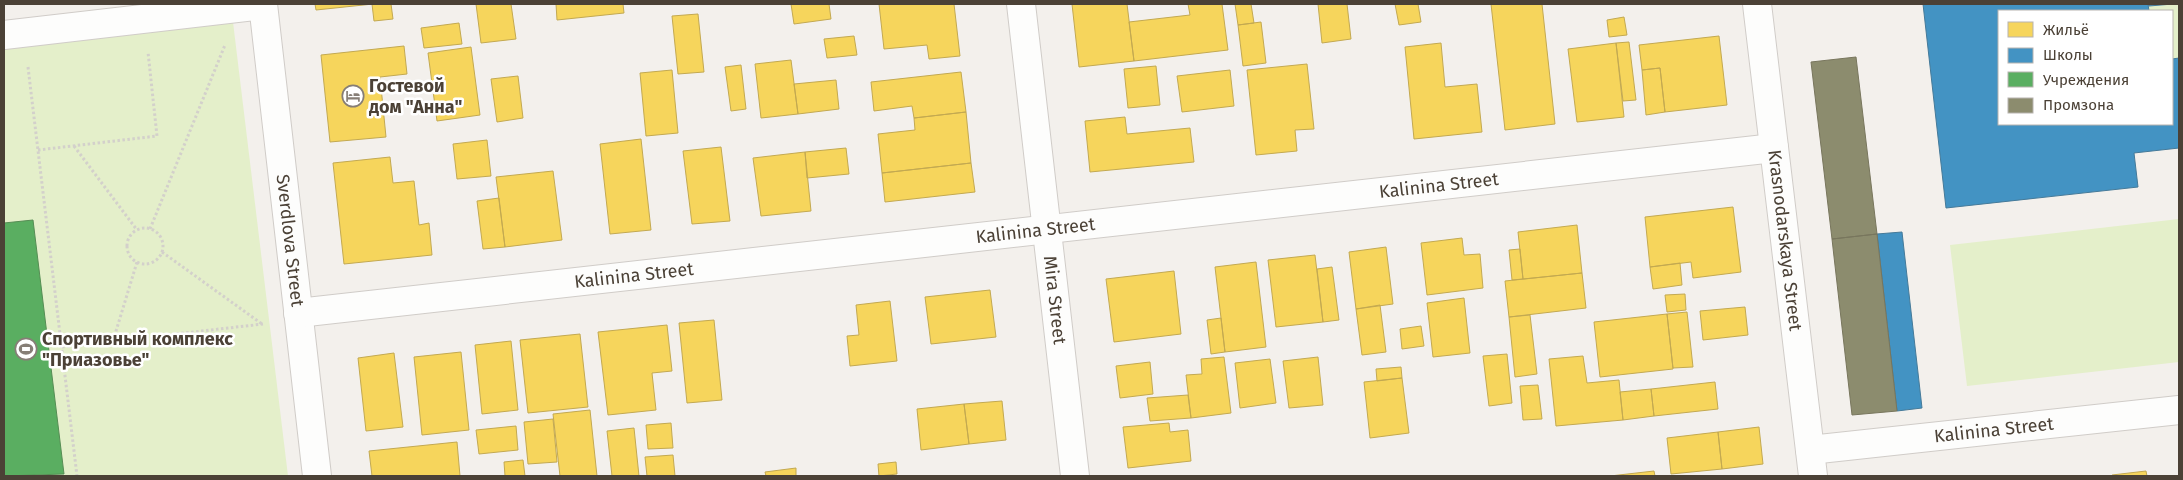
<svg xmlns="http://www.w3.org/2000/svg" width="2183" height="480" viewBox="0 0 2183 480" font-family="'Fira Sans',sans-serif">
<rect width="100%" height="100%" fill="#f3f0ec"/>
<path fill="#e4efca" d="M 2179,4 L 2179,58 L 2172,59 L 2172,11 L 2149,11 L 2149,6 Z
M 233,22 L 288,476 L 4,476 L 4,48 Z
M 2179,219 L 2179,362 L 1967,386 L 1950,245 Z"/>
<path fill="#f6d55c" stroke="#c3a951" d="M 315,4 L 373,4 L 316,10 Z
M 372,4 L 391,4 L 393,19 L 374,21 Z
M 476,4 L 511,4 L 516,39 L 481,43 Z
M 556,4 L 623,4 L 624,13 L 557,20 Z
M 791,4 L 829,4 L 831,19 L 794,24 Z
M 879,4 L 954,4 L 960,56 L 929,59 L 927,45 L 884,49 Z
M 1072,4 L 1127,4 L 1134,61 L 1079,67 Z
M 1188,4 L 1222,4 L 1228,50 L 1134,61 L 1129,22 L 1190,15 Z
M 1235,4 L 1251,4 L 1254,23 L 1238,25 Z
M 1318,4 L 1347,4 L 1351,39 L 1322,43 Z
M 1395,4 L 1418,4 L 1421,22 L 1399,25 Z
M 1491,4 L 1542,4 L 1555,124 L 1505,130 Z
M 698,14 L 704,72 L 678,74 L 672,16 Z
M 1624,17 L 1627,35 L 1609,37 L 1607,20 Z
M 1261,22 L 1266,63 L 1243,66 L 1238,25 Z
M 459,23 L 462,44 L 424,48 L 421,28 Z
M 854,36 L 857,55 L 827,58 L 824,39 Z
M 1719,36 L 1727,105 L 1665,112 L 1660,68 L 1642,70 L 1639,45 Z
M 1629,42 L 1636,100 L 1623,101 L 1616,43 Z
M 1441,43 L 1445,87 L 1477,84 L 1482,132 L 1414,139 L 1405,47 Z
M 1616,43 L 1624,117 L 1577,122 L 1568,49 Z
M 404,46 L 407,74 L 380,77 L 386,137 L 330,142 L 321,55 Z
M 471,47 L 480,115 L 437,121 L 428,53 Z
M 791,60 L 798,114 L 761,118 L 755,64 Z
M 1307,64 L 1314,129 L 1295,130 L 1297,151 L 1256,155 L 1247,70 Z
M 741,65 L 746,109 L 731,111 L 725,67 Z
M 1156,66 L 1160,105 L 1128,108 L 1124,69 Z
M 1660,68 L 1665,112 L 1646,115 L 1642,70 Z
M 672,70 L 678,133 L 646,136 L 640,73 Z
M 1230,70 L 1234,106 L 1182,112 L 1177,76 Z
M 961,72 L 966,112 L 914,118 L 912,106 L 874,111 L 871,82 Z
M 518,76 L 523,118 L 497,122 L 491,79 Z
M 836,80 L 839,109 L 798,114 L 794,84 Z
M 966,112 L 971,163 L 882,173 L 878,134 L 915,130 L 914,118 Z
M 1125,117 L 1127,134 L 1190,128 L 1194,162 L 1090,172 L 1085,121 Z
M 641,139 L 651,230 L 610,234 L 600,144 Z
M 487,140 L 491,176 L 457,179 L 453,144 Z
M 721,147 L 730,221 L 692,224 L 683,151 Z
M 846,148 L 849,174 L 807,178 L 805,152 Z
M 805,152 L 811,211 L 761,216 L 753,158 Z
M 390,157 L 393,183 L 414,181 L 419,225 L 429,223 L 432,255 L 344,264 L 333,163 Z
M 971,163 L 975,192 L 885,202 L 882,173 Z
M 553,171 L 562,240 L 505,247 L 496,177 Z
M 499,198 L 505,247 L 483,249 L 477,201 Z
M 1733,207 L 1741,272 L 1693,278 L 1691,262 L 1650,267 L 1645,217 Z
M 1577,225 L 1582,273 L 1523,279 L 1518,232 Z
M 1462,238 L 1464,255 L 1480,254 L 1483,288 L 1427,295 L 1421,243 Z
M 1386,247 L 1393,304 L 1356,309 L 1349,252 Z
M 1520,249 L 1523,279 L 1512,280 L 1509,250 Z
M 1315,255 L 1323,322 L 1276,327 L 1268,260 Z
M 1256,262 L 1266,347 L 1225,352 L 1215,267 Z
M 1680,263 L 1682,285 L 1653,289 L 1650,267 Z
M 1332,267 L 1339,320 L 1323,322 L 1317,269 Z
M 1174,271 L 1181,334 L 1114,342 L 1106,279 Z
M 1582,273 L 1586,308 L 1509,317 L 1505,281 Z
M 990,290 L 996,337 L 931,344 L 925,297 Z
M 1685,294 L 1686,310 L 1667,312 L 1665,295 Z
M 1464,298 L 1470,353 L 1433,357 L 1427,303 Z
M 890,301 L 897,361 L 850,366 L 847,336 L 859,335 L 856,305 Z
M 1380,305 L 1386,352 L 1362,355 L 1356,309 Z
M 1745,307 L 1748,335 L 1703,340 L 1700,311 Z
M 1687,312 L 1693,367 L 1673,368 L 1667,314 Z
M 1667,314 L 1673,369 L 1600,377 L 1594,322 Z
M 1530,315 L 1537,374 L 1515,377 L 1509,317 Z
M 1221,318 L 1225,352 L 1211,354 L 1207,320 Z
M 714,320 L 722,400 L 687,403 L 679,323 Z
M 667,325 L 672,371 L 652,373 L 656,410 L 608,415 L 598,332 Z
M 1421,326 L 1424,346 L 1402,349 L 1400,329 Z
M 580,334 L 588,407 L 528,413 L 520,340 Z
M 511,341 L 518,410 L 482,414 L 475,345 Z
M 461,352 L 469,430 L 422,435 L 414,357 Z
M 394,353 L 403,427 L 366,431 L 358,358 Z
M 1507,354 L 1512,403 L 1489,406 L 1483,356 Z
M 1583,356 L 1587,383 L 1619,380 L 1623,420 L 1556,426 L 1549,359 Z
M 1224,357 L 1231,413 L 1191,418 L 1186,375 L 1202,374 L 1201,359 Z
M 1318,357 L 1323,405 L 1289,408 L 1283,361 Z
M 1270,359 L 1276,403 L 1240,408 L 1235,363 Z
M 1150,362 L 1153,394 L 1120,398 L 1116,366 Z
M 1401,367 L 1402,378 L 1377,381 L 1376,369 Z
M 1402,378 L 1409,433 L 1370,438 L 1364,382 Z
M 1715,382 L 1718,409 L 1654,416 L 1651,389 Z
M 1538,385 L 1542,419 L 1523,420 L 1520,386 Z
M 1651,389 L 1654,416 L 1623,420 L 1620,392 Z
M 1188,395 L 1191,418 L 1150,421 L 1147,398 Z
M 1002,401 L 1006,440 L 969,444 L 964,404 Z
M 964,404 L 969,444 L 921,450 L 917,409 Z
M 590,410 L 597,476 L 560,476 L 553,414 Z
M 553,419 L 557,462 L 528,464 L 524,422 Z
M 671,423 L 673,448 L 648,449 L 646,425 Z
M 1169,423 L 1170,432 L 1188,430 L 1191,461 L 1128,468 L 1123,427 Z
M 516,426 L 518,450 L 479,454 L 476,430 Z
M 1759,427 L 1763,464 L 1722,469 L 1718,432 Z
M 634,428 L 639,476 L 612,476 L 607,431 Z
M 1718,432 L 1722,469 L 1671,474 L 1667,438 Z
M 457,442 L 460,476 L 372,476 L 369,451 Z
M 673,455 L 675,476 L 647,476 L 645,457 Z
M 523,460 L 525,476 L 505,476 L 504,462 Z
M 896,462 L 897,474 L 879,476 L 878,464 Z
M 796,468 L 796,476 L 766,476 L 765,472 Z
M 1654,471 L 1655,476 L 1610,476 Z
M 2146,471 L 2147,476 L 2112,476 L 2112,475 Z"/>
<path fill="#4393c3" stroke="#457a99" d="M 1923,4 L 2148,4 L 2149,11 L 1999,11 L 1999,124 L 2172,124 L 2172,59 L 2179,58 L 2179,148 L 2134,153 L 2138,187 L 1946,208 Z
M 2148,4 L 2173,4 L 2149,6 Z
M 1902,232 L 1922,408 L 1897,411 L 1877,234 Z"/>
<path fill="#5aae61" stroke="#568d54" d="M 33,220 L 64,474 L 4,476 L 4,223 Z"/>
<path fill="#8c8c6e" stroke="#78765d" d="M 1856,57 L 1877,234 L 1832,239 L 1811,62 Z
M 1877,234 L 1897,411 L 1852,415 L 1832,239 Z"/>
<g fill="none" stroke-linecap="round" stroke-linejoin="round">
<g stroke="#d0ccc8" stroke-width="30">
<g id="minor">
<path id="s1" d="M 263,4 L 317,476"/>
<path id="s2" d="M 1021,4 L 1075,476"/>
<path id="s3" d="M 1757,4 L 1813,476"/>
<path d="M 4,35 L 263,5"/>
<path id="s4" d="M 298,313 L 1774,148"/>
<path id="s5" d="M 1810,450 L 2179,410"/>
</g>
</g>
<path stroke="#d3d0cb" stroke-width="3" stroke-dasharray="2.5 2.5" stroke-linecap="butt" d="M 28,67 L 77,476
M 74,146 L 137,230
M 38,150 L 157,136 L 148,52
M127 246a18 18 0 1 1 36 0a18 18 0 1 1-36 0Z
M 150,229 L 225,45
M 162,252 L 262,324
M 113,341 L 137,262
M 62,347 L 263,324"/>
<use href="#minor" stroke="#fdfdfc" stroke-width="28"/>
</g>
<defs>
<g id="hotel-ring" transform="scale(1.125)"><circle r="9.5" fill="#fff" stroke="#867e76" stroke-width="1.5"/><path d="M-6-4.5h1.5V1H6V5H4.5V3h-9V5H-6ZM-4 0a1.8 1.8 0 1 1 3.6 0ZM.5 0V-2.5h3Q6-2.5 6 0Z" fill="#867e76"/></g>
<g id="stadium-ring" transform="scale(1.125)"><circle r="9.5" fill="#fff" stroke="#867e76" stroke-width="1.5"/><path d="M0-5a6.5 5 0 1 0 0 10a6.5 5 0 1 0 0-10ZM-3.5-1.8h7v3.6h-7Z" fill="#867e76"/></g>
</defs>
<g fill-rule="evenodd">
<use href="#hotel-ring" x="353" y="96"/>
<use href="#stadium-ring" x="26" y="349"/>
</g>
<g text-anchor="middle" dominant-baseline="central" stroke-width="5" stroke-linejoin="round" paint-order="stroke">
<g font-size="18" font-weight="bold" fill="#4b4136" stroke="#fff" text-anchor="start">
<text x="369" y="86">Гостевой<tspan x="369" dy="21">дом "Анна"</tspan></text>
<text x="42" y="339">Спортивный комплекс<tspan x="42" dy="21">"Приазовье"</tspan></text>
</g>
<g font-size="18" fill="#4b4136" stroke="#fff">
<text stroke="none"><textPath href="#s4" startOffset="1148">Kalinina Street</textPath></text>
<text stroke="none"><textPath href="#s4" startOffset="742">Kalinina Street</textPath></text>
<text stroke="none"><textPath href="#s1" startOffset="238">Sverdlova Street</textPath></text>
<text stroke="none"><textPath href="#s3" startOffset="238">Krasnodarskaya Street</textPath></text>
<text stroke="none"><textPath href="#s4" startOffset="338">Kalinina Street</textPath></text>
<text stroke="none"><textPath href="#s2" startOffset="298">Mira Street</textPath></text>
<text stroke="none"><textPath href="#s5" startOffset="185">Kalinina Street</textPath></text>
</g>
</g>
<rect width="2183" height="480" fill="none" stroke="#4b4136" stroke-width="10"/>
<rect x="1998" y="10" width="175" height="115" fill="#ffffff" stroke="#b7b3af"/>
<rect x="2008" y="22" width="25" height="15" fill="#f6d55c" stroke="#b7b3af"/>
<text x="2043" y="35" font-size="15" fill="#4b4136">Жильё</text>
<rect x="2008" y="48" width="25" height="15" fill="#4393c3" stroke="#b7b3af"/>
<text x="2043" y="60" font-size="15" fill="#4b4136">Школы</text>
<rect x="2008" y="72" width="25" height="15" fill="#5aae61" stroke="#b7b3af"/>
<text x="2043" y="85" font-size="15" fill="#4b4136">Учреждения</text>
<rect x="2008" y="98" width="25" height="15" fill="#8c8c6e" stroke="#b7b3af"/>
<text x="2043" y="110" font-size="15" fill="#4b4136">Промзона</text>
</svg>
